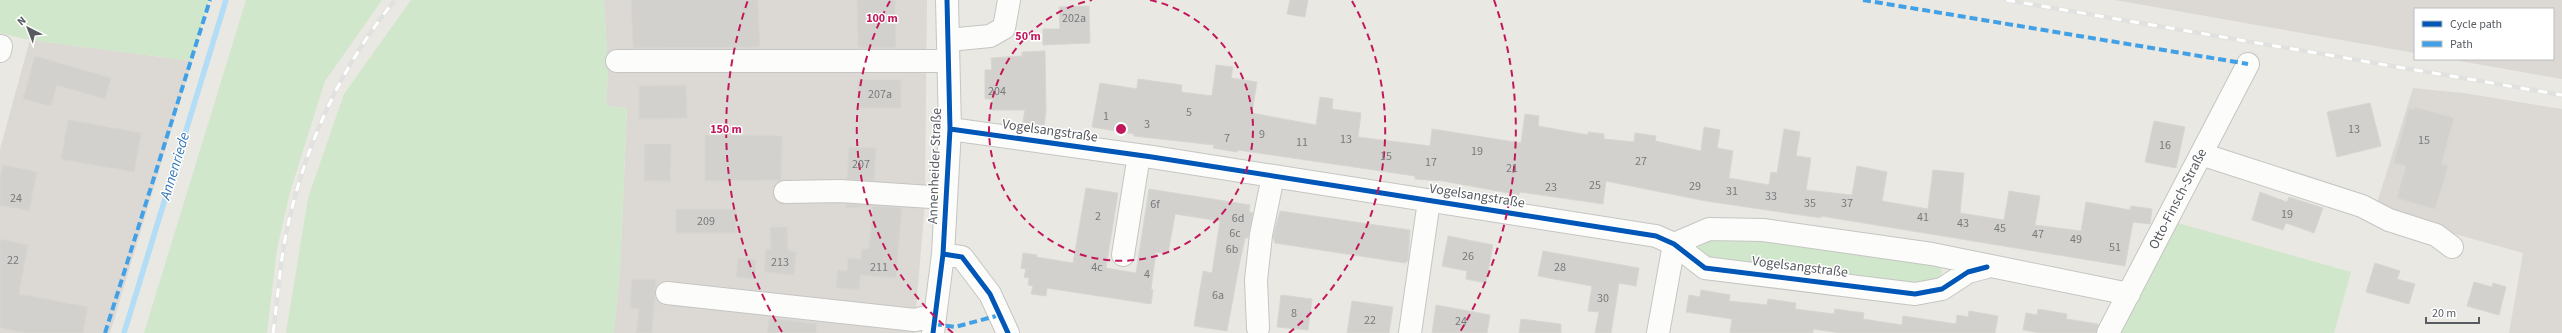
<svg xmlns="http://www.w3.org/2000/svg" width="2562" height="333" viewBox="0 0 2562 333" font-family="'Source Sans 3',sans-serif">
<rect width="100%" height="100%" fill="#e9e8e2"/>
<path fill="#dcd9d5" d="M 604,0 L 927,0 L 925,203 L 914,333 L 614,333 L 620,273 L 627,108 L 606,106 L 608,70 Z
M 2115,0 L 2562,0 L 2562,79 L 2448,59 L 2553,59 L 2553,9 L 2415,9 L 2415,53 Z
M 30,40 L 192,61 L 110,333 L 0,333 L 0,149 Z
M 2413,88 L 2463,93 L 2562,109 L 2562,333 L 2509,333 L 2523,253 L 2437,229 L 2377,203 Z"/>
<path fill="#d0e7cb" d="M 0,0 L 209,0 L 192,61 L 30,40 L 0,33 Z
M 246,0 L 382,0 L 325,81 L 290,192 L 277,249 L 267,333 L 144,333 Z
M 411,0 L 604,0 L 608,70 L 606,106 L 627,108 L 620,273 L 614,333 L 286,333 L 308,198 L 344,94 Z
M 2178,223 L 2351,272 L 2334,333 L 2119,333 Z
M 1703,239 L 1780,239 L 1935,262 L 1942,270 L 1940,280 L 1933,286 L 1706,262 L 1699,256 L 1699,246 Z"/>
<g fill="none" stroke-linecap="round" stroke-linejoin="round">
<path stroke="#b3dcf6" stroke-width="5.5" d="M 124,333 L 226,0"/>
</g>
<path fill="#d2d1cd" stroke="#d8d6d1" d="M 631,0 L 758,0 L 760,47 L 633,48 Z
M 857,0 L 895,0 L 896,48 L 858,48 Z
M 1290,0 L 1308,0 L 1305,17 L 1287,14 Z
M 1089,6 L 1090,43 L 1043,45 L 1043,29 L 1060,29 L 1059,7 Z
M 1045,51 L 1046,112 L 1044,125 L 1023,122 L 1025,110 L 992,110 L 992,99 L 985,99 L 985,70 L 992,70 L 991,58 L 1022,56 L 1022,52 Z
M 35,56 L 111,78 L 105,99 L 57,85 L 51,106 L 23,99 Z
M 1216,65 L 1233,67 L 1231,78 L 1257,82 L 1252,113 L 1316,125 L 1320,97 L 1333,99 L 1332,109 L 1361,113 L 1358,137 L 1430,146 L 1432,129 L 1521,143 L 1525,114 L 1539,116 L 1538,126 L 1588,135 L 1588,132 L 1604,134 L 1604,139 L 1634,142 L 1635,133 L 1656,136 L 1655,141 L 1701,151 L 1704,127 L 1720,130 L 1717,148 L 1733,151 L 1729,178 L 1769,185 L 1771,172 L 1777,173 L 1784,129 L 1800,132 L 1796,156 L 1811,158 L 1806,190 L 1852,195 L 1857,166 L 1887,172 L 1882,201 L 1928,209 L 1933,170 L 1964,173 L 1960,213 L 2004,220 L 2009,191 L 2040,196 L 2035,225 L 2081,231 L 2086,202 L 2130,210 L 2131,206 L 2152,209 L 2150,224 L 2133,222 L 2125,266 L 1821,216 L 1821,218 L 1706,201 L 1606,181 L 1603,204 L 1520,192 L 1519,195 L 1443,181 L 1415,179 L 1415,176 L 1238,150 L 1237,152 L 1213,148 L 1214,145 L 1134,136 L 1134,134 L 1092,127 L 1100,83 L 1137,89 L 1138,79 L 1182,85 L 1181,92 L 1212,96 Z
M 858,80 L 901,80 L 901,108 L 859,108 Z
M 686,85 L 687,118 L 639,119 L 639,86 Z
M 2370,103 L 2381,146 L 2337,157 L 2327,112 Z
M 2415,107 L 2454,118 L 2441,164 L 2448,166 L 2435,209 L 2397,198 L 2406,166 L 2394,163 L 2409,108 L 2414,110 Z
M 68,120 L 141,133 L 134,172 L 61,159 Z
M 2154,121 L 2185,127 L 2176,168 L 2145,162 Z
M 705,135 L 782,136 L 781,180 L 705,181 Z
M 645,144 L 671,144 L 670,181 L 644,181 Z
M 849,147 L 876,148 L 874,181 L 847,179 Z
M 3,165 L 37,172 L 29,211 L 0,205 L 0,178 Z
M 1086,188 L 1118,193 L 1106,268 L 1136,273 L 1149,189 L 1250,205 L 1249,212 L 1253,213 L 1248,238 L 1245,238 L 1239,266 L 1227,331 L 1194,326 L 1203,271 L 1212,273 L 1220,221 L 1175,214 L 1168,254 L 1156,252 L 1151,289 L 1153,290 L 1151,304 L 1047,288 L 1046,296 L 1031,294 L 1033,286 L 1028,285 L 1029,278 L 1024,277 L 1026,269 L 1021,268 L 1023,253 L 1037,255 L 1036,257 L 1073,263 Z
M 2260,192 L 2287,202 L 2289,197 L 2323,208 L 2314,233 L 2286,223 L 2283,230 L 2252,220 Z
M 846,204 L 872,206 L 846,208 Z
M 873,206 L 902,208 L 896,278 L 860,275 L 859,290 L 836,288 L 838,270 L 847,271 L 848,258 L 861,259 L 862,249 L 869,249 Z
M 676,209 L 736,209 L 736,233 L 676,233 Z
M 1280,211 L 1410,230 L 1408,261 L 1405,263 L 1275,243 L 1273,237 Z
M 770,227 L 787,227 L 788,251 L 796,252 L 794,275 L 764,272 L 766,249 L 771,249 Z
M 1448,236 L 1493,245 L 1486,283 L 1466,279 L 1467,271 L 1442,266 Z
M 0,239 L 28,245 L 19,294 L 88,307 L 83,333 L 26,333 L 0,328 Z
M 1543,251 L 1639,268 L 1636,286 L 1619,283 L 1611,333 L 1595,333 L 1599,312 L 1588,311 L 1592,286 L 1538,276 Z
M 738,258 L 756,260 L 754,279 L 736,277 Z
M 2375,263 L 2400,271 L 2397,279 L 2415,284 L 2409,304 L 2366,292 Z
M 632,279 L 656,280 L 652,333 L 636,333 L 639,309 L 630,308 Z
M 2474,282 L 2492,287 L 2493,283 L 2506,287 L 2499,315 L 2467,306 Z
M 1701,290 L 1730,295 L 1729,301 L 1767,305 L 1768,299 L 1796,303 L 1795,309 L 1834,314 L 1835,309 L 1864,313 L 1863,319 L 1902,325 L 1903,316 L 1956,324 L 1957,315 L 1968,317 L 1969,311 L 1998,316 L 1995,333 L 1841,333 L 1813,329 L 1813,333 L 1730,333 L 1732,319 L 1686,312 L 1689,295 L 1700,297 Z
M 1281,295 L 1312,299 L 1308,330 L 1277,327 Z
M 1352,301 L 1393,307 L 1389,333 L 1347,333 Z
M 1436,305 L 1490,315 L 1487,333 L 1432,333 Z
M 2038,309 L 2067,314 L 2066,319 L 2098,324 L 2096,333 L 2041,333 L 2023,330 L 2026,313 L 2037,315 Z
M 769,318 L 817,324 L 816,333 L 767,333 Z
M 1521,319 L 1561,324 L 1561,333 L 1519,333 Z"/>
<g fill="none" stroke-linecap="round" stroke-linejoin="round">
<g stroke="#c5c5c3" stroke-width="24">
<path id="minor" d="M 948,40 L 990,36 L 1004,28 L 1009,0
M 0,51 L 1,46
M 617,61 L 948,61
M 950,129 L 1152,157 L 1656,236 L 1674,244 L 1705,268 L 1915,294 L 1942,289 L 1968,272 L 1987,267
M 2201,154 L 2362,206 L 2389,220 L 2436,235 L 2452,247
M 785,192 L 840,191 L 946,198
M 1674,244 L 1709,229 L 1763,230 L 1932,254 L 2129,294
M 943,254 L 962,257 L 990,294 L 1008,333
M 1123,255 L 1139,155
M 667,293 L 915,320 L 935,315
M 1258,328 L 1256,280 L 1261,235 L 1273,176
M 933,333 L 943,254 L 950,129 L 947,0
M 1410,333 L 1429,201
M 1658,333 L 1674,244
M 2108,333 L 2248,64"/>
</g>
<use href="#minor" stroke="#fcfcfb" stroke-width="22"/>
<g stroke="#e1e1e0" stroke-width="4.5">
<path id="rail" d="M 2006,0 L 2562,95
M 273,333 C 278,297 280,260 288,225 C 306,143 342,65 395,0"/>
</g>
<use href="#rail" stroke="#fff" stroke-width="3" stroke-dasharray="9" stroke-linecap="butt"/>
<path stroke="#42a1e6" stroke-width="4" stroke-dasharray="8 4" stroke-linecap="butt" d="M 1863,0 L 2248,64
M 934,324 L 955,327 L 1000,315
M 105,333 L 210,0"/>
<g stroke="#fff" stroke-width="8">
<path id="cycleway" d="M 950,129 L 1152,157 L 1656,236 L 1674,244 L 1705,268 L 1915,294 L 1942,289 L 1968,272 L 1987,267
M 943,254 L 962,257 L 990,294 L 1008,333
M 933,333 L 943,254 L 950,129 L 947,0"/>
</g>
<use href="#cycleway" stroke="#0057b8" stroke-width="5"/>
</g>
<g fill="none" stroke="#c2185b" stroke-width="2" stroke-dasharray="7 5">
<path d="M1150 0A132 132 0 1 1 1092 0"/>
<path d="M953 333A264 264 0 0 1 890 1M1352 1A264 264 0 0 1 1289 333"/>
<path d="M782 332A395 395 0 0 1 748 0M1494 0A395 395 0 0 1 1460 332"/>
</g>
<g text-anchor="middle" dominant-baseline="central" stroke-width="3" stroke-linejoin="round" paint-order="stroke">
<g font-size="12" fill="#777a7c">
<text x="1074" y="18">202a</text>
<text x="997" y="91">204</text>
<text x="880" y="94">207a</text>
<text x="1189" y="112">5</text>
<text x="1106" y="116">1</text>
<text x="1147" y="124">3</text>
<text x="2354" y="129">13</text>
<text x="1262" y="134">9</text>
<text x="1227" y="138">7</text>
<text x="1346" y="139">13</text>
<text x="2424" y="140">15</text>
<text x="1302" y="142">11</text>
<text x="2165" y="145">16</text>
<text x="1477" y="151">19</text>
<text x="1386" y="156">15</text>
<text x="1641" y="161">27</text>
<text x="1431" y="162">17</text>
<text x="861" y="164">207</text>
<text x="1512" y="168">21</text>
<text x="1595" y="185">25</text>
<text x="1695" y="186">29</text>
<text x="1551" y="187">23</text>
<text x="1732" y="191">31</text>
<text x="1771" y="196">33</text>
<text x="16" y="198">24</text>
<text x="1810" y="203">35</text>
<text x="1847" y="203">37</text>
<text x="1155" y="204">6f</text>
<text x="2287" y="214">19</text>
<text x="1098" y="216">2</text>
<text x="1923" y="217">41</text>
<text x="1238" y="218">6d</text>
<text x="706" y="221">209</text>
<text x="1963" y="223">43</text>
<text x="2000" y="228">45</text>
<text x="1235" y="233">6c</text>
<text x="2038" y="234">47</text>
<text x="2076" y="239">49</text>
<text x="2115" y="247">51</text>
<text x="1232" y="249">6b</text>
<text x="1468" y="256">26</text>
<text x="13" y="260">22</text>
<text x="780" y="262">213</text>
<text x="879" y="267">211</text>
<text x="1097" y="267">4c</text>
<text x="1560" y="267">28</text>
<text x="1147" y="274">4</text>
<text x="1218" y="295">6a</text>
<text x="1603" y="298">30</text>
<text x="1294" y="313">8</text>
<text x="1370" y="320">22</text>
<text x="1461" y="321">24</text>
</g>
<g font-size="14" fill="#585c61" stroke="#fff">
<text transform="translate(1050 131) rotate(8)">Vogelsangstraße</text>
<text transform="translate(935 166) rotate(-88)">Annenheider Straße</text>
<text transform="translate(1477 196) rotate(9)">Vogelsangstraße</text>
<text transform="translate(2178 199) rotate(-63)">Otto-Finsch-Straße</text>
<text transform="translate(1800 267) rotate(7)">Vogelsangstraße</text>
</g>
<g font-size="15" font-style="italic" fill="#3578b6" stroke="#fff">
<text transform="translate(175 166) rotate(-73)">Annenriede</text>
</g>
</g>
<circle cx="1121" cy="129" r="6" fill="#c2185b" stroke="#fff" stroke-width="2"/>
<g font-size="12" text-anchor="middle" font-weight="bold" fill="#c2185b" stroke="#fff" stroke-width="3" stroke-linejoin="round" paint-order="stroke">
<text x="882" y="22">100 m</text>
<text x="1028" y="40">50 m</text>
<text x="726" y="133">150 m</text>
</g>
<rect x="2414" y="8" width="140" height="52" fill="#ffffff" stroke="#bcbec0"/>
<rect x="2422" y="21" width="20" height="6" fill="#0057b8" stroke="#bcbec0"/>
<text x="2450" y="28" font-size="12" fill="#585c61">Cycle path</text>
<rect x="2422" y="41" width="20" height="6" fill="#42a1e6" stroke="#bcbec0"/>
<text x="2450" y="48" font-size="12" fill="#585c61">Path</text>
<g transform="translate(28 28) rotate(318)" stroke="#ffffff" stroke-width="3" paint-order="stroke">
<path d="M0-3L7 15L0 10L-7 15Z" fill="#585c61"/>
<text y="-6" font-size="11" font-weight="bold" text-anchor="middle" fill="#585c61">N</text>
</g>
<path d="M2426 317v6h53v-6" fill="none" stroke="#585c61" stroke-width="2"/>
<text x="2432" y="317" font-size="12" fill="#585c61" stroke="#ffffff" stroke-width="3" paint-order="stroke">20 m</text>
</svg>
